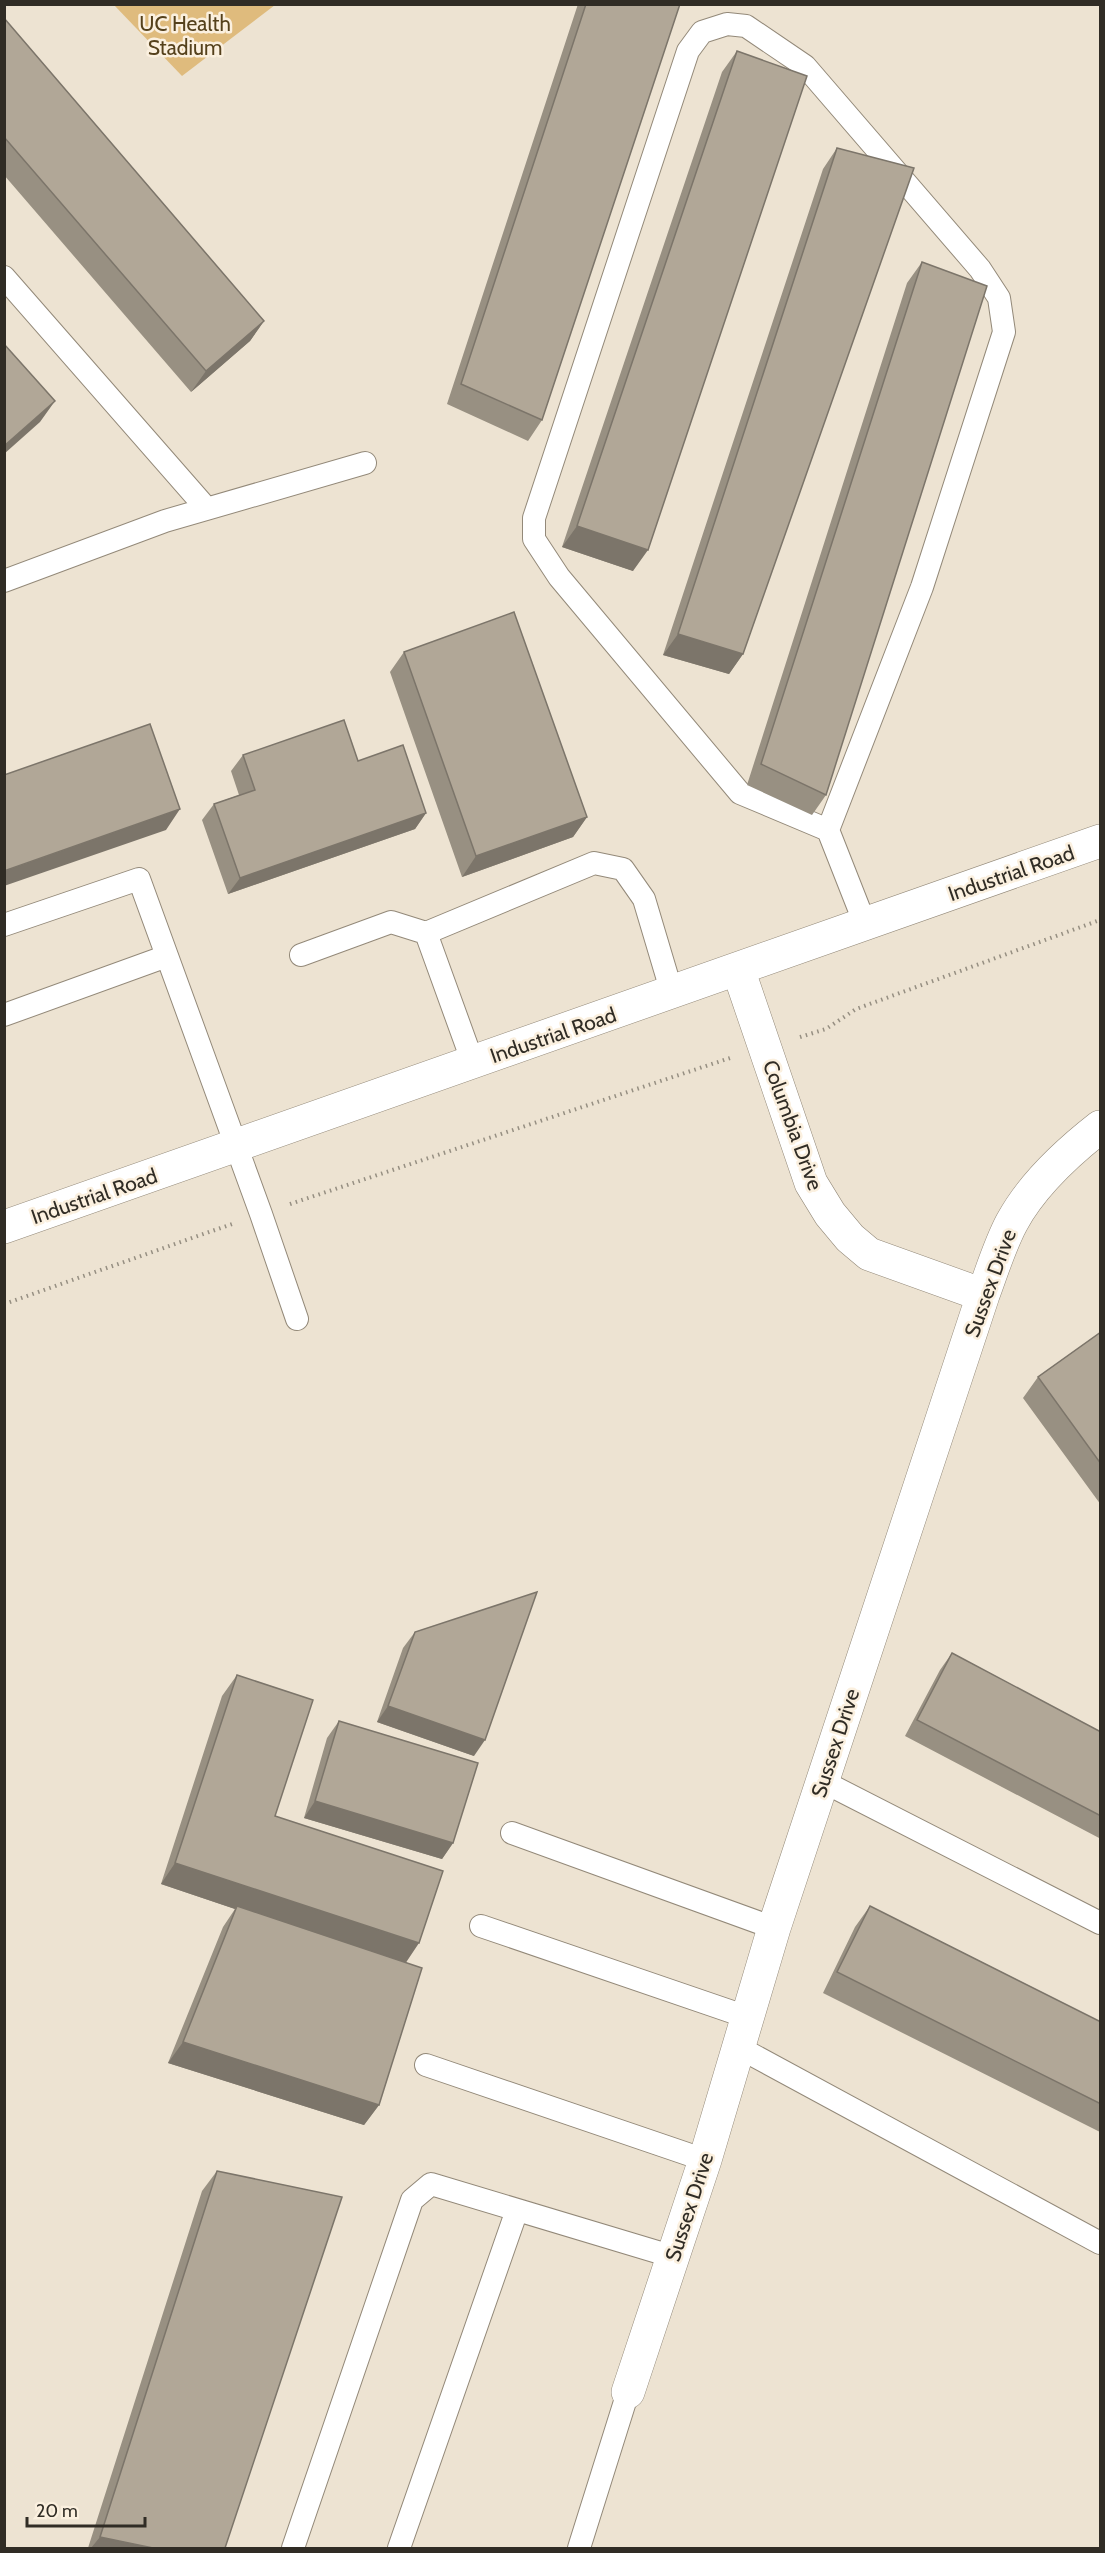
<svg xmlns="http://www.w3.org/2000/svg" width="1105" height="2553" viewBox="0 0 1105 2553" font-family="Cabin,sans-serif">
<rect width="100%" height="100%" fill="#ede3d2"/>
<path fill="#dfbb7d" d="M 114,5 L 275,5 L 182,76 Z"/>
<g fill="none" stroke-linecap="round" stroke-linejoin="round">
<g stroke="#938979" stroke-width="24">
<path id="service" d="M 4,277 L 207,509
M 4,581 L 165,521 L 365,463
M 828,830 L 740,793 L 559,577 L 534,539 L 534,518 L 688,51 L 702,32 L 727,24 L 746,26 L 805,66 L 980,269 L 999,298 L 1004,332 L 922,587 L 828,830 L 865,924
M 4,925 L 139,879 L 261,1214 L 297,1319
M 426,933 L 594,863 L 623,869 L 644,899 L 672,993
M 301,955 L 391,922 L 426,933 L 473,1063
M 4,1015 L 167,956
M 822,1781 L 1100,1923
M 512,1833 L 774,1928
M 481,1926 L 747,2017
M 738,2047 L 1100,2243
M 426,2065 L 705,2160
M 293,2548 L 412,2200 L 431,2184 L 674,2257
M 399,2548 L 517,2210
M 579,2548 L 628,2392"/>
</g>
<g stroke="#938979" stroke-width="34">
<path id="minor" d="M 738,969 L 811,1183 L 830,1214 L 850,1238 L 869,1254 L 983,1295
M 628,2392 L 705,2160 L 774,1928 L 983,1295 C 992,1271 1000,1244 1012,1222 C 1032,1185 1068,1152 1100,1127"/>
</g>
<g stroke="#938979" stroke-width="34">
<path id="secondary" d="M 4,1227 L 1100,841"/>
</g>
<path stroke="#968f82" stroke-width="4" stroke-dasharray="1.5 4.5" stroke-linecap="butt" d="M 800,1037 L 826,1029 L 856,1009 L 1100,920
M 290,1204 L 730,1058
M 4,1304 L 232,1224"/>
<use href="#service" stroke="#fff" stroke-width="22"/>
<use href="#minor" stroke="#fff" stroke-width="33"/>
<use href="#secondary" stroke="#fff" stroke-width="33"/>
</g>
<path fill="#989082" d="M 578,4 L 680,4 L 542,420 L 528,441 L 447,404 Z
M 4,18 L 264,321 L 250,341 L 191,392 L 4,175 Z
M 737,51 L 633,571 L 562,547 L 722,72 Z
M 837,148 L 743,654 L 729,674 L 663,655 L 823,169 Z
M 922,262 L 826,795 L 812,815 L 747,785 L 907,283 Z
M 404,652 L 587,817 L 573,837 L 462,877 L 390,672 Z
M 243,755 L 358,761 L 426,813 L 415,829 L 228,894 L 202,820 L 214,804 L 239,795 L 231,771 Z
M 1101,1332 L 1101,1505 L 1023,1398 L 1038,1377 Z
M 415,1632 L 474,1756 L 377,1722 L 403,1648 Z
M 952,1653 L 1101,1732 L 1101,1839 L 905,1736 L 940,1670 Z
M 237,1675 L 275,1816 L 406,1962 L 379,2105 L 364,2125 L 168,2063 L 223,1927 L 235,1909 L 161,1884 L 222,1696 Z
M 339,1721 L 453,1843 L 442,1859 L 304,1818 L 327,1738 Z
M 870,1906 L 1101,2022 L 1100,2132 L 823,1993 L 855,1927 Z
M 217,2171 L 225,2548 L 88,2548 L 202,2191 Z"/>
<path fill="#7c756a" d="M 264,321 L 250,341 L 191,392 L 206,371 Z
M 55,401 L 40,422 L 4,454 L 4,446 Z
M 577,526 L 648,550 L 633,571 L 562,547 Z
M 678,634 L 743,654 L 729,674 L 663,655 Z
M 180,809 L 166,830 L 4,886 L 4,871 Z
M 426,813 L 415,829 L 228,894 L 240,878 Z
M 587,817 L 573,837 L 462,877 L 476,856 Z
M 388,1706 L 485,1740 L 474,1756 L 377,1722 Z
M 315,1801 L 453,1843 L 442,1859 L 304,1818 Z
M 175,1863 L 419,1943 L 405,1964 L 237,1906 L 235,1909 L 161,1884 Z
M 183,2042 L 379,2105 L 364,2125 L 168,2063 Z
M 100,2537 L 153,2548 L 91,2548 Z"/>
<path fill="#b1a797" stroke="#7c756a" stroke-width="1.5" d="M 586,4 L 680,4 L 542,420 L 461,384 Z
M 4,18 L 264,321 L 206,371 L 4,137 Z
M 737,51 L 807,76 L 648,550 L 577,526 Z
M 837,148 L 914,168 L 743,654 L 678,634 Z
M 922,262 L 987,286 L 826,795 L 761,764 Z
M 4,344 L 55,401 L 4,446 Z
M 514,612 L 587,817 L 476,856 L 404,652 Z
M 344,720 L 358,761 L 403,745 L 426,813 L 240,878 L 214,804 L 255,790 L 243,755 Z
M 150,724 L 180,809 L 4,871 L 4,775 Z
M 1101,1332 L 1101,1464 L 1038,1377 Z
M 537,1592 L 485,1740 L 388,1706 L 415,1632 Z
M 952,1653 L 1101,1732 L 1101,1816 L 917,1720 Z
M 237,1675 L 313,1700 L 275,1816 L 443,1871 L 419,1943 L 175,1863 Z
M 339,1721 L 478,1763 L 453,1843 L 315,1801 Z
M 237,1906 L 422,1968 L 379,2105 L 183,2042 Z
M 870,1906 L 1101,2022 L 1101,2104 L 837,1972 Z
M 217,2171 L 342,2197 L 225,2548 L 153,2548 L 100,2537 Z"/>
<g text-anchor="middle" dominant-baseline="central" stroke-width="5" stroke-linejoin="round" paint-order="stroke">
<g font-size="21" fill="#55411c" stroke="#fbf0df">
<text x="185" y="23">UC Health<tspan x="185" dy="24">Stadium</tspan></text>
</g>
<g font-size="21" fill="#302c25" stroke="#fbf0df">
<text transform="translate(1011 873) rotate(-19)">Industrial Road</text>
<text transform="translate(553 1035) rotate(-19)">Industrial Road</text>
<text transform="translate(793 1125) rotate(70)">Columbia Drive</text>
<text transform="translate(94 1196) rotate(-19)">Industrial Road</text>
<text transform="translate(990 1283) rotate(-70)">Sussex Drive</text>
<text transform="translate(835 1743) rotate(-72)">Sussex Drive</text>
<text transform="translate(689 2207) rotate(-72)">Sussex Drive</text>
</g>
</g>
<rect width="1105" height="2553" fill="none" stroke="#302c25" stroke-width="12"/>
<path d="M27 2517v9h118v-9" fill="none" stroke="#302c25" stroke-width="3"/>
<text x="36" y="2517" font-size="18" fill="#302c25" stroke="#fbf0df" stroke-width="4.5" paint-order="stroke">20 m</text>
</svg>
